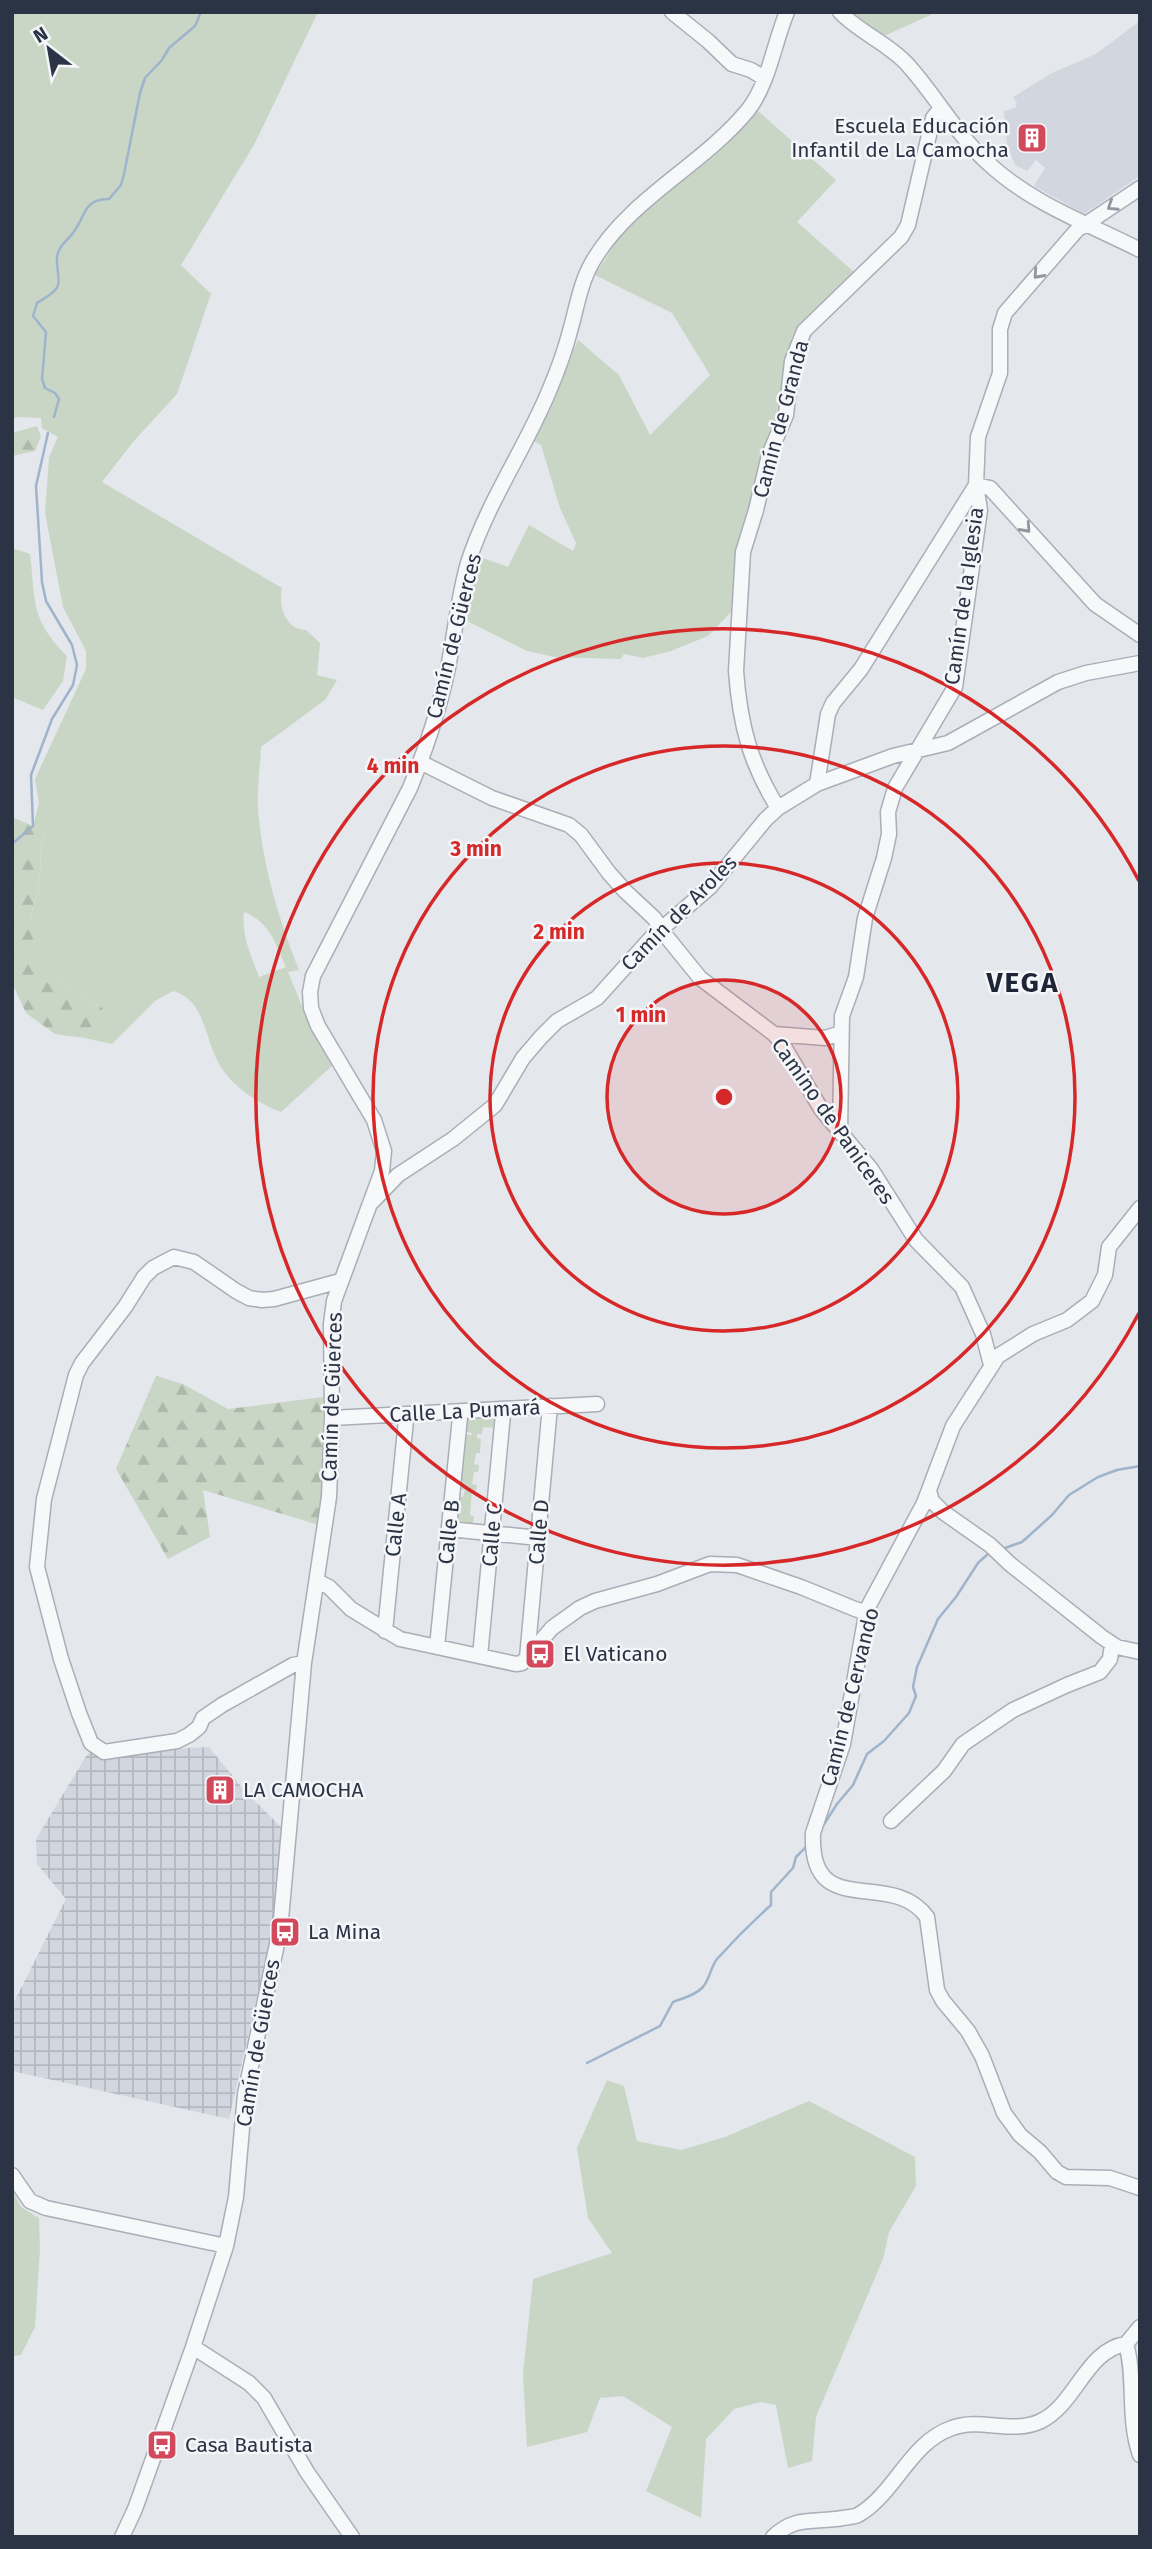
<svg xmlns="http://www.w3.org/2000/svg" width="1152" height="2549" viewBox="0 0 1152 2549" font-family="'Fira Sans',sans-serif">
<defs>
<pattern id="industrial-grid" width="8" height="8" patternUnits="userSpaceOnUse" patternTransform="scale(1.75)"><rect width="8" height="8" fill="#d2d6de"/><path d="M0 4h8M4 0v8" fill="none" stroke="#b4b8c0"/></pattern>
<pattern id="forest-firs" width="22" height="20" patternUnits="userSpaceOnUse" patternTransform="scale(1.75)"><rect width="22" height="20" fill="#c9d6c5"/><path d="M5 1l3.5 6h-7zM16 11l3.5 6h-7z" fill="#adb8ab"/></pattern>
</defs>
<rect width="100%" height="100%" fill="#e4e7ec"/>
<path fill="#d2d6de" d="M 1140,21 L 1140,176 L 1084,214 L 1034,186 L 1045,168 L 1036,160 L 1027,171 L 1015,165 L 1007,144 L 1004,111 L 1015,108 L 1017,103 L 1013,97 L 1052,73 L 1096,54 Z"/>
<path fill="url(#industrial-grid)" d="M 209,1747 L 244,1790 L 283,1829 L 271,1936 L 229,2119 L 12,2071 L 12,2006 L 66,1899 L 37,1864 L 36,1839 L 88,1753 Z"/>
<path fill="#c9d6c5" fill-rule="evenodd" d="M 12,12 L 318,12 L 255,143 L 181,265 L 211,294 L 177,394 L 133,442 L 102,482 L 282,588 C 278,606 285,629 306,630 L 320,643 L 317,675 L 337,680 L 325,700 L 261,747 C 260,767 257,788 258,807 C 262,864 278,917 299,970 L 288,972 L 302,1006 L 333,1065 L 281,1112 C 257,1103 231,1086 218,1062 C 204,1036 205,1000 173,991 L 155,1001 L 112,1044 L 85,1038 L 103,1008 C 69,990 24,961 31,916 C 33,906 38,896 39,885 C 42,864 38,853 45,832 L 33,826 L 39,803 L 35,779 L 86,669 L 86,651 L 63,607 L 45,513 L 49,457 L 58,437 L 42,428 L 41,418 L 17,417 L 12,419 ZM 244,912 C 269,921 276,944 286,967 L 259,977 C 251,955 241,935 244,912 Z
M 851,12 L 937,12 L 884,36 Z
M 757,110 L 836,180 L 797,222 L 854,272 L 792,336 L 781,414 L 736,549 L 731,612 L 708,636 L 671,651 L 643,658 L 624,654 L 621,659 L 555,657 L 527,651 L 467,621 L 471,578 L 480,557 L 508,567 L 529,525 L 573,551 L 576,543 L 560,508 L 541,445 L 532,440 L 578,340 L 619,375 L 650,435 L 710,375 L 672,313 L 595,275 L 626,227 L 719,148 Z
M 12,548 L 30,554 C 36,604 30,618 67,656 L 63,681 L 43,710 L 12,697 Z
M 495,1411 L 493,1428 L 483,1427 L 482,1434 L 477,1434 L 477,1438 L 481,1439 L 480,1453 L 476,1453 L 474,1464 L 479,1465 L 478,1472 L 474,1472 L 472,1484 L 477,1485 L 476,1491 L 472,1491 L 470,1515 L 474,1516 L 473,1523 L 485,1524 L 484,1527 L 454,1524 L 455,1515 L 459,1515 L 459,1507 L 455,1507 L 456,1496 L 463,1497 L 465,1490 L 460,1489 L 460,1492 L 457,1492 L 458,1473 L 463,1473 L 463,1470 L 458,1469 L 461,1439 L 466,1439 L 466,1435 L 471,1435 L 472,1433 L 462,1431 L 464,1413 Z
M 607,2080 L 624,2086 L 637,2141 L 681,2150 L 725,2137 L 809,2101 L 915,2157 L 916,2186 L 889,2232 L 883,2259 L 816,2417 L 812,2461 L 788,2468 L 776,2405 L 761,2402 L 734,2409 L 706,2439 L 701,2518 L 646,2491 L 672,2427 L 623,2396 L 600,2398 L 587,2432 L 527,2447 L 523,2374 L 533,2279 L 612,2253 L 588,2218 L 577,2148 Z
M 12,2190 L 21,2207 L 39,2218 L 40,2249 L 35,2327 L 21,2355 L 12,2356 Z"/>
<path fill="url(#forest-firs)" d="M 37,426 L 41,437 L 35,451 L 12,456 L 12,433 Z
M 12,817 L 45,831 C 38,854 42,863 39,885 C 38,895 32,908 31,916 C 27,962 67,989 103,1008 L 85,1038 L 55,1034 L 26,1013 L 12,983 Z
M 156,1376 L 183,1384 L 228,1409 L 323,1397 L 324,1462 L 319,1525 L 203,1490 L 210,1537 L 168,1559 L 116,1469 Z"/>
<g fill="none" stroke-linecap="round" stroke-linejoin="round">
<path stroke="#9fb4cc" stroke-width="2.5" d="M 54,417 L 59,399 L 55,393 L 45,388 L 42,379 L 46,332 L 33,316 L 37,303 C 43,299 56,293 58,285 C 60,277 56,266 57,257 C 59,244 69,240 75,230 C 86,214 84,199 109,199 L 121,185 L 124,174 L 140,93 L 145,78 L 162,60 L 169,48 L 195,26 L 201,12
M 12,844 L 33,826 L 31,775 L 52,719 L 73,685 L 77,665 L 72,645 L 46,601 L 42,582 L 36,486 L 48,433
M 1002,1549 L 1022,1542 L 1052,1515 L 1069,1495 L 1098,1477 L 1117,1470 L 1140,1466
M 819,1832 L 837,1804 L 853,1785 L 867,1754 L 884,1741 L 909,1713 L 916,1696 L 913,1687 L 917,1667 L 938,1619 L 956,1597 L 978,1563 L 989,1553
M 587,2063 L 660,2026 L 673,2002 C 683,1998 694,1996 702,1988 C 710,1980 710,1968 717,1959 C 734,1940 752,1922 771,1905 L 771,1892 L 793,1868 L 796,1857 L 808,1845"/>
<g stroke="#a9aeb7" stroke-width="17">
<path id="minor" d="M 672,12 L 708,41 L 732,64 L 751,70 L 764,78
M 840,12 C 860,33 888,43 907,64 C 936,96 956,134 988,163 C 1032,204 1087,223 1140,250
M 976,485 L 990,488 L 1095,604 L 1140,635
M 420,762 L 492,798 L 569,825 L 581,835 L 609,873 L 625,891 L 654,918 L 666,936 L 700,978 L 774,1034 L 782,1043 L 821,1109 L 871,1169 L 916,1240 L 962,1287 L 983,1334 L 991,1365
M 817,784 L 828,714 L 833,703 L 861,669 L 976,485
M 778,808 C 750,763 740,725 736,671 L 743,552 L 756,510 L 769,455 L 786,415 L 792,361 L 804,331 L 901,237 L 908,225 L 933,118 L 940,109
M 774,1034 L 825,1038 L 841,1033
M 840,1130 L 842,1016 L 856,977 L 865,918 L 884,858 L 889,834 L 888,812 L 895,788 L 955,687 L 980,510 L 976,485 L 978,437 L 1000,373 L 1000,329 L 1005,313 L 1077,230 L 1140,188
M 372,1202 L 398,1175 L 453,1139 L 495,1105 L 523,1058 L 541,1037 L 557,1021 L 597,998 L 652,937 L 710,887 L 766,819 L 778,808 L 817,784 L 893,756 L 948,743 L 1058,682 L 1086,673 L 1140,663
M 1140,1208 L 1109,1247 L 1105,1275 L 1092,1301 L 1067,1320 L 1033,1334 L 998,1356 L 953,1426 L 924,1503 L 867,1609 L 843,1744 L 813,1833 C 809,1923 891,1867 927,1917 L 937,1990 L 943,2001 L 968,2031 L 982,2056 L 1004,2113 L 1020,2135 L 1040,2152 L 1057,2172 L 1066,2177 L 1110,2178 L 1140,2188
M 332,1418 L 597,1404
M 929,1491 L 932,1501 L 943,1512 L 990,1545 L 1010,1564 L 1102,1637 L 1117,1647 L 1140,1652
M 449,1529 L 539,1538
M 317,1581 L 329,1587 L 351,1609 L 400,1639 L 516,1664 L 522,1663 L 552,1628 L 580,1608 L 595,1601 L 657,1584 L 710,1564 L 737,1565 L 801,1587 L 855,1609 L 861,1611 L 867,1609
M 385,1631 L 406,1420
M 437,1647 L 460,1417
M 480,1656 L 503,1414
M 527,1658 L 550,1406
M 304,1663 L 293,1665 L 222,1705 L 203,1718 L 199,1727 L 189,1735 L 177,1741 L 104,1752 L 91,1743 L 79,1713 L 61,1659 L 37,1567 L 44,1499 L 76,1375 L 82,1363 L 125,1307 L 144,1277 L 153,1268 L 174,1257 L 194,1262 L 236,1291 L 249,1298 L 262,1300 L 274,1299 L 340,1281
M 891,1821 L 944,1771 L 963,1744 L 1013,1710 L 1067,1685 L 1100,1672 L 1110,1659 L 1112,1644
M 12,2175 L 30,2201 L 46,2208 L 226,2246
M 1126,2344 L 1140,2327
M 193,2347 L 249,2383 L 264,2398 L 307,2472 L 352,2537
M 122,2537 L 135,2509 L 193,2347 L 226,2246 L 236,2197 L 245,2094 L 280,1930 L 304,1663 L 329,1497 L 332,1418 L 331,1324 L 334,1301 L 382,1171 L 384,1151 L 374,1120 L 318,1026 L 311,1008 L 310,992 L 313,976 L 410,788 C 427,746 442,702 450,657 C 456,625 459,594 468,563 C 487,503 525,449 549,391 C 557,372 565,351 570,331 C 577,307 580,283 593,261 C 630,198 702,166 748,110 C 769,83 774,43 787,12
M 773,2537 C 796,2515 814,2523 843,2518 C 848,2517 854,2517 858,2515 C 895,2494 910,2442 952,2428 C 981,2417 1012,2435 1041,2421 C 1076,2404 1086,2350 1126,2344 C 1136,2377 1127,2418 1140,2455"/>
</g>
<use href="#minor" stroke="#f7f8fa" stroke-width="14"/>
</g>
<defs><path id="oneway-chevron" d="M-2-3.5L2.5 0L-2 3.5" fill="none" stroke-width="1.6" stroke-linecap="round" stroke-linejoin="round" transform="scale(1.75)"/></defs>
<g stroke="#9196a0">
<use href="#oneway-chevron" transform="translate(1112 206) rotate(147)"/>
<use href="#oneway-chevron" transform="translate(1038 274) rotate(132)"/>
<use href="#oneway-chevron" transform="translate(1026 528) rotate(48)"/>
</g>
<circle cx="724" cy="1097" r="117" fill="#d62828" fill-opacity=".12"/>
<g fill="none" stroke="#d62828" stroke-width="3.5">
<circle cx="724" cy="1097" r="117"/>
<circle cx="724" cy="1097" r="234"/>
<circle cx="724" cy="1097" r="351"/>
<path d="M1139 1313A468 468 0 1 1 1139 881"/>
</g>
<defs>
<g id="building-square" transform="scale(1.575)"><rect x="-9" y="-9" width="18" height="18" rx="4" fill="#d1495b" stroke="#f4f6f9"/><path d="M-4-6H4V6H1V3H-1V6H-4ZM-2.5-4.3h1.7v1.8h-1.7ZM.8-4.3h1.7v1.8H.8ZM-2.5-1h1.7V.8h-1.7ZM.8-1h1.7V.8H.8Z" fill="#fff"/></g>
<g id="bus-square" transform="scale(1.575)"><rect x="-9" y="-9" width="18" height="18" rx="4" fill="#d1495b" stroke="#f4f6f9"/><path d="M-5-6H5V4H4V6H2V4H-2V6H-4V4H-5ZM-3.5-4V0h7V-4ZM-3.5 1.2v1.5H-2V1.2ZM2 1.2v1.5H3.5V1.2Z" fill="#fff"/></g>
</defs>
<g fill-rule="evenodd">
<use href="#building-square" x="1032" y="138"/>
<use href="#bus-square" x="540" y="1654"/>
<use href="#building-square" x="220" y="1790"/>
<use href="#bus-square" x="285" y="1932"/>
<use href="#bus-square" x="162" y="2445"/>
</g>
<g text-anchor="middle" dominant-baseline="central" stroke-width="5" stroke-linejoin="round" paint-order="stroke">
<g font-size="21" fill="#2b3445" stroke="#f4f6f9" text-anchor="start">
<text x="1009" y="126" text-anchor="end">Escuela Educación<tspan x="1009" dy="24">Infantil de La Camocha</tspan></text>
<text x="563" y="1654">El Vaticano</text>
<text x="243" y="1790">LA CAMOCHA</text>
<text x="308" y="1932">La Mina</text>
<text x="185" y="2445">Casa Bautista</text>
</g>
<g font-size="21" fill="#2b3445" stroke="#f4f6f9">
<text transform="translate(781 419) rotate(-75)">Camín de Granda</text>
<text transform="translate(964 596) rotate(-82)">Camín de la Iglesia</text>
<text transform="translate(454 636) rotate(-76)">Camín de Güerces</text>
<text transform="translate(679 913) rotate(-45)">Camín de Aroles</text>
<text transform="translate(833 1121) rotate(55)">Camino de Paniceres</text>
<text transform="translate(332 1397) rotate(-88)">Camín de Güerces</text>
<text transform="translate(465 1411) rotate(-3)">Calle La Pumará</text>
<text transform="translate(396 1525) rotate(-84)">Calle A</text>
<text transform="translate(449 1532) rotate(-84)">Calle B</text>
<text transform="translate(539 1532) rotate(-85)">Calle D</text>
<text transform="translate(492 1535) rotate(-85)">Calle C</text>
<text transform="translate(850 1697) rotate(-76)">Camín de Cervando</text>
<text transform="translate(258 2043) rotate(-80)">Camín de Güerces</text>
</g>
<g font-size="28" font-weight="bold" letter-spacing="2" fill="#1d2536" stroke="#f4f6f9">
<text x="1023" y="982">VEGA</text>
</g>
</g>
<circle cx="724" cy="1097" r="10" fill="#d62828" stroke="#f4f6f9" stroke-width="3.5"/>
<g font-size="21" text-anchor="middle" font-weight="bold" fill="#d62828" stroke="#f4f6f9" stroke-width="5" stroke-linejoin="round" paint-order="stroke">
<text x="393" y="773">4 min</text>
<text x="476" y="856">3 min</text>
<text x="559" y="939">2 min</text>
<text x="641" y="1022">1 min</text>
</g>
<rect width="1152" height="2549" fill="none" stroke="#2b3445" stroke-width="28"/>
<g transform="translate(49 49) rotate(329)" stroke="#f4f6f9" stroke-width="5" paint-order="stroke">
<path d="M0-5L12 26L0 18L-12 26Z" fill="#2b3445"/>
<text y="-10" font-size="19" font-weight="bold" text-anchor="middle" fill="#2b3445">N</text>
</g>
</svg>
